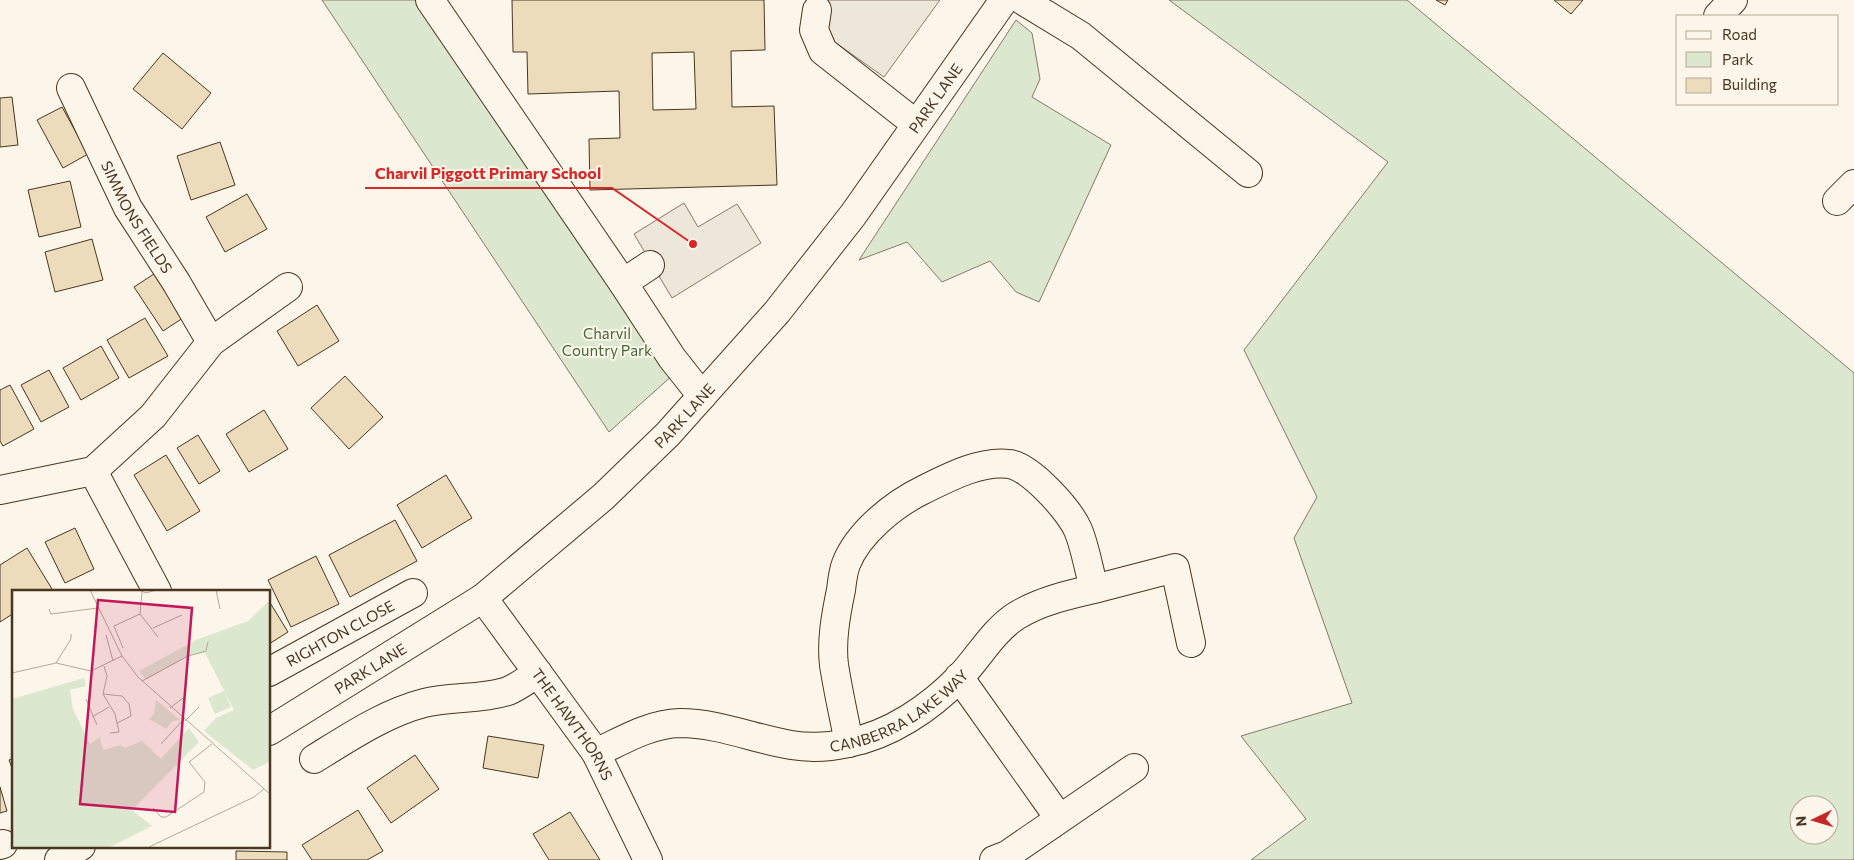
<svg xmlns="http://www.w3.org/2000/svg" width="1854" height="860" viewBox="0 0 1854 860" font-family="Commissioner,sans-serif">
<rect width="100%" height="100%" fill="#fbf6e9"/>
<path fill="#dce7d0" stroke="#887966" fill-rule="evenodd" d="M 322,0 L 438,0 L 683,366 L 609,432 Z
M 1169,0 L 1407,0 L 1854,373 L 1854,860 L 1251,860 L 1306,819 L 1241,736 L 1352,703 L 1294,538 L 1317,497 L 1244,350 L 1388,162 ZM 1799,805 L 1829,805 L 1829,835 L 1799,835 Z
M 1016,20 L 1032,33 L 1040,79 L 1032,97 L 1111,145 L 1039,302 L 1016,292 L 990,261 L 942,282 L 907,242 L 859,260 Z"/>
<path fill="#ede7d9" stroke="#887966" d="M 817,0 L 940,0 L 884,77 L 829,38 Z
M 684,203 L 698,227 L 737,204 L 761,243 L 672,298 L 634,234 Z"/>
<path fill="#ecdcbc" stroke="#4a3520" fill-rule="evenodd" d="M 512,0 L 764,0 L 765,50 L 731,51 L 732,107 L 774,106 L 777,185 L 590,190 L 589,139 L 620,138 L 619,91 L 528,94 L 527,52 L 513,52 ZM 694,52 L 696,109 L 653,110 L 652,53 Z
M 1436,0 L 1448,0 L 1445,5 Z
M 1554,0 L 1583,0 L 1571,14 Z
M 163,53 L 211,93 L 182,129 L 133,89 Z
M 12,97 L 18,145 L 0,147 L 0,98 Z
M 62,107 L 88,154 L 63,168 L 37,120 Z
M 220,142 L 235,185 L 191,200 L 177,156 Z
M 70,181 L 81,227 L 39,237 L 28,190 Z
M 247,194 L 267,229 L 225,252 L 206,217 Z
M 92,239 L 103,280 L 55,292 L 45,252 Z
M 154,274 L 183,318 L 163,331 L 134,287 Z
M 317,305 L 339,341 L 298,366 L 277,331 Z
M 145,318 L 168,356 L 129,378 L 107,340 Z
M 101,346 L 119,378 L 81,400 L 63,368 Z
M 49,370 L 69,407 L 41,422 L 21,385 Z
M 345,376 L 383,417 L 349,449 L 311,408 Z
M 10,385 L 34,429 L 3,446 L 0,441 L 0,390 Z
M 264,410 L 288,449 L 249,472 L 226,434 Z
M 198,435 L 220,471 L 199,484 L 177,448 Z
M 166,455 L 200,511 L 167,531 L 134,475 Z
M 446,475 L 472,518 L 422,548 L 397,505 Z
M 395,520 L 417,561 L 350,597 L 329,555 Z
M 75,528 L 94,569 L 65,583 L 45,542 Z
M 27,548 L 52,589 L 49,591 L 14,591 L 14,613 L 0,622 L 0,565 Z
M 316,556 L 339,604 L 291,627 L 268,580 Z
M 269,601 L 288,632 L 269,644 Z
M 488,736 L 544,745 L 538,778 L 483,768 Z
M 415,755 L 439,789 L 391,823 L 367,788 Z
M 14,758 L 14,773 L 9,760 Z
M 0,787 L 7,811 L 0,813 Z
M 358,810 L 383,851 L 367,860 L 312,860 L 302,845 Z
M 570,812 L 600,860 L 549,860 L 533,834 Z
M 236,851 L 287,852 L 287,860 L 236,860 Z"/>
<g fill="none" stroke-linecap="round" stroke-linejoin="round">
<g stroke="#4a3520" stroke-width="30">
<g id="minor">
<path d="M 430,0 L 623,283 L 672,358 L 702,396"/>
<path d="M 1022,0 L 1081,36 L 1248,173"/>
<path d="M 817,10 L 814,30 L 823,51 L 916,124"/>
<path d="M 1718,16 L 1733,0"/>
<path id="s1" d="M 71,88 L 128,208 L 176,282 L 211,342"/>
<path d="M 1837,201 L 1854,184"/>
<path d="M 623,283 L 650,265"/>
<path d="M 93,471 L 157,591"/>
<path d="M 0,490 L 93,471 L 153,416 L 211,342 L 288,287"/>
<path id="s2" d="M 483,598 L 596,753 L 648,860"/>
<path id="s3" d="M 269,672 L 413,593"/>
<path d="M 959,677 L 1059,818"/>
<path id="s4" d="M 269,731 L 483,598 L 603,497 L 668,434 L 777,312 L 853,215 L 1004,0"/>
<path d="M 849,743 C 844,717 838,691 834,665 C 831,641 836,614 841,590 C 842,582 843,572 846,564 C 858,533 894,504 923,490 C 947,478 981,460 1009,464 C 1030,466 1070,511 1078,530 C 1085,546 1089,571 1094,588"/>
<path id="s5" d="M 596,753 C 623,740 649,724 680,723 C 718,723 755,739 791,745 C 809,748 830,747 848,743 C 890,735 930,708 960,677 C 979,657 993,631 1016,616 C 1040,601 1071,594 1098,588 C 1124,581 1149,575 1175,568 L 1191,643"/>
<path d="M 314,759 C 348,738 385,713 424,703 C 452,696 480,700 508,691 C 518,687 528,679 538,673"/>
<path d="M 0,845 L 3,844"/>
<path d="M 59,860 L 81,846"/>
<path d="M 994,860 L 1007,855 L 1134,768"/>
</g>
</g>
<use href="#minor" stroke="#fbf6e9" stroke-width="28"/>
</g>
<g text-anchor="middle" dominant-baseline="central" stroke-width="4" stroke-linejoin="round" paint-order="stroke">
<g font-size="15" fill="#4a3520" stroke="#fbf6e9">
<text stroke="none"><textPath href="#s4" startOffset="929">PARK LANE</textPath></text>
<text stroke="none"><textPath href="#s1" startOffset="145">SIMMONS FIELDS</textPath></text>
<text stroke="none"><textPath href="#s4" startOffset="524">PARK LANE</textPath></text>
<text stroke="none"><textPath href="#s3" startOffset="81">RIGHTON CLOSE</textPath></text>
<text stroke="none"><textPath href="#s4" startOffset="119">PARK LANE</textPath></text>
<text stroke="none"><textPath href="#s5" startOffset="321">CANBERRA LAKE WAY</textPath></text>
<text stroke="none"><textPath href="#s2" startOffset="155">THE HAWTHORNS</textPath></text>
</g>
<g font-size="15" fill="#436837" stroke="#fbf6e9">
<text x="607" y="333">Charvil<tspan x="607" dy="17">Country Park</tspan></text>
</g>
</g>
<g transform="translate(12 590)">
<rect width="258" height="258" fill="#fbf6e9"/>
<path d="M 257,11 L 257,172 L 241,180 L 192,141 L 204,128 L 222,120 L 193,63 L 176,66 L 134,90 L 127,81 L 184,50 L 236,31 ZM 72,88 L 74,96 L 58,100 L 61,119 L 78,154 L 88,147 L 91,160 L 109,155 L 113,158 L 130,151 L 149,169 L 177,138 L 187,152 L 120,220 L 140,236 L 98,257 L 0,257 L 0,109 ZM 212,101 L 219,117 L 203,124 L 196,108 ZM 144,110 L 168,130 L 169,130 L 160,131 L 154,139 L 137,129 L 142,124 Z" fill="#dce7d0"/>
<path fill="none" stroke="#b4a999" stroke-width="1" d="M 78,0 L 110,66 L 126,87 L 258,204M 127,0 L 134,3 L 144,0M 204,0 L 208,19M 130,2 L 128,24 L 146,47M 37,19 L 39,24 L 86,18M 141,38 L 170,25M 94,45 L 101,71M 111,58 L 102,36 L 128,24M 44,73 L 59,49 L 59,44M 92,76 L 95,86 L 91,104 L 103,124 L 107,142 L 98,143M 0,83 L 44,73 L 79,81 L 110,66M 130,91 L 176,66 L 194,61 L 196,52M 91,104 L 110,106 L 117,114 L 119,126 L 105,133M 74,109 L 85,135M 158,118 L 171,108M 80,127 L 97,117M 173,131 L 187,117M 149,154 L 172,129M 141,218 L 149,227 L 154,227 L 192,202 L 193,192 L 177,172 L 200,154M 137,257 L 242,207 L 252,199"/>
<path fill="#c2185b" fill-opacity="0.15" stroke="#c2185b" stroke-width="2.5" d="M 86,10 L 180,18 L 163,222 L 68,214 Z"/>
<rect width="258" height="258" fill="none" stroke="#4a3520" stroke-width="2.5"/>
</g>
<path fill="none" stroke="#d62828" stroke-width="2" d="M693 244L612 188H365"/>
<circle fill="#d62828" stroke="#fbf6e9" stroke-width="2" cx="693" cy="244" r="5"/>
<g font-size="16" text-anchor="middle" font-weight="bold" fill="#d62828" stroke="#fbf6e9" stroke-width="4" stroke-linejoin="round" paint-order="stroke">
<text x="488" y="179">Charvil Piggott Primary School</text>
</g>
<rect x="1676" y="15" width="162" height="90" fill="#fbf6e9" stroke="#b4a999"/>
<rect x="1686" y="31" width="25" height="8" fill="#fbf6e9" stroke="#b4a999"/>
<text x="1722" y="40" font-size="15" fill="#4a3520">Road</text>
<rect x="1686" y="52" width="25" height="15" fill="#dce7d0" stroke="#b4a999"/>
<text x="1722" y="65" font-size="15" fill="#4a3520">Park</text>
<rect x="1686" y="78" width="25" height="15" fill="#ecdcbc" stroke="#b4a999"/>
<text x="1722" y="90" font-size="15" fill="#4a3520">Building</text>
<g transform="translate(1814 820) rotate(265)"><circle r="24" fill="#fbf6e9" stroke="#b4a999"/>
<path d="M0-4L9 19L0 12L-9 19Z" fill="#c62828"/>
<text y="-8" font-size="14" font-weight="bold" text-anchor="middle" fill="#4a3520">N</text>
</g>
</svg>
